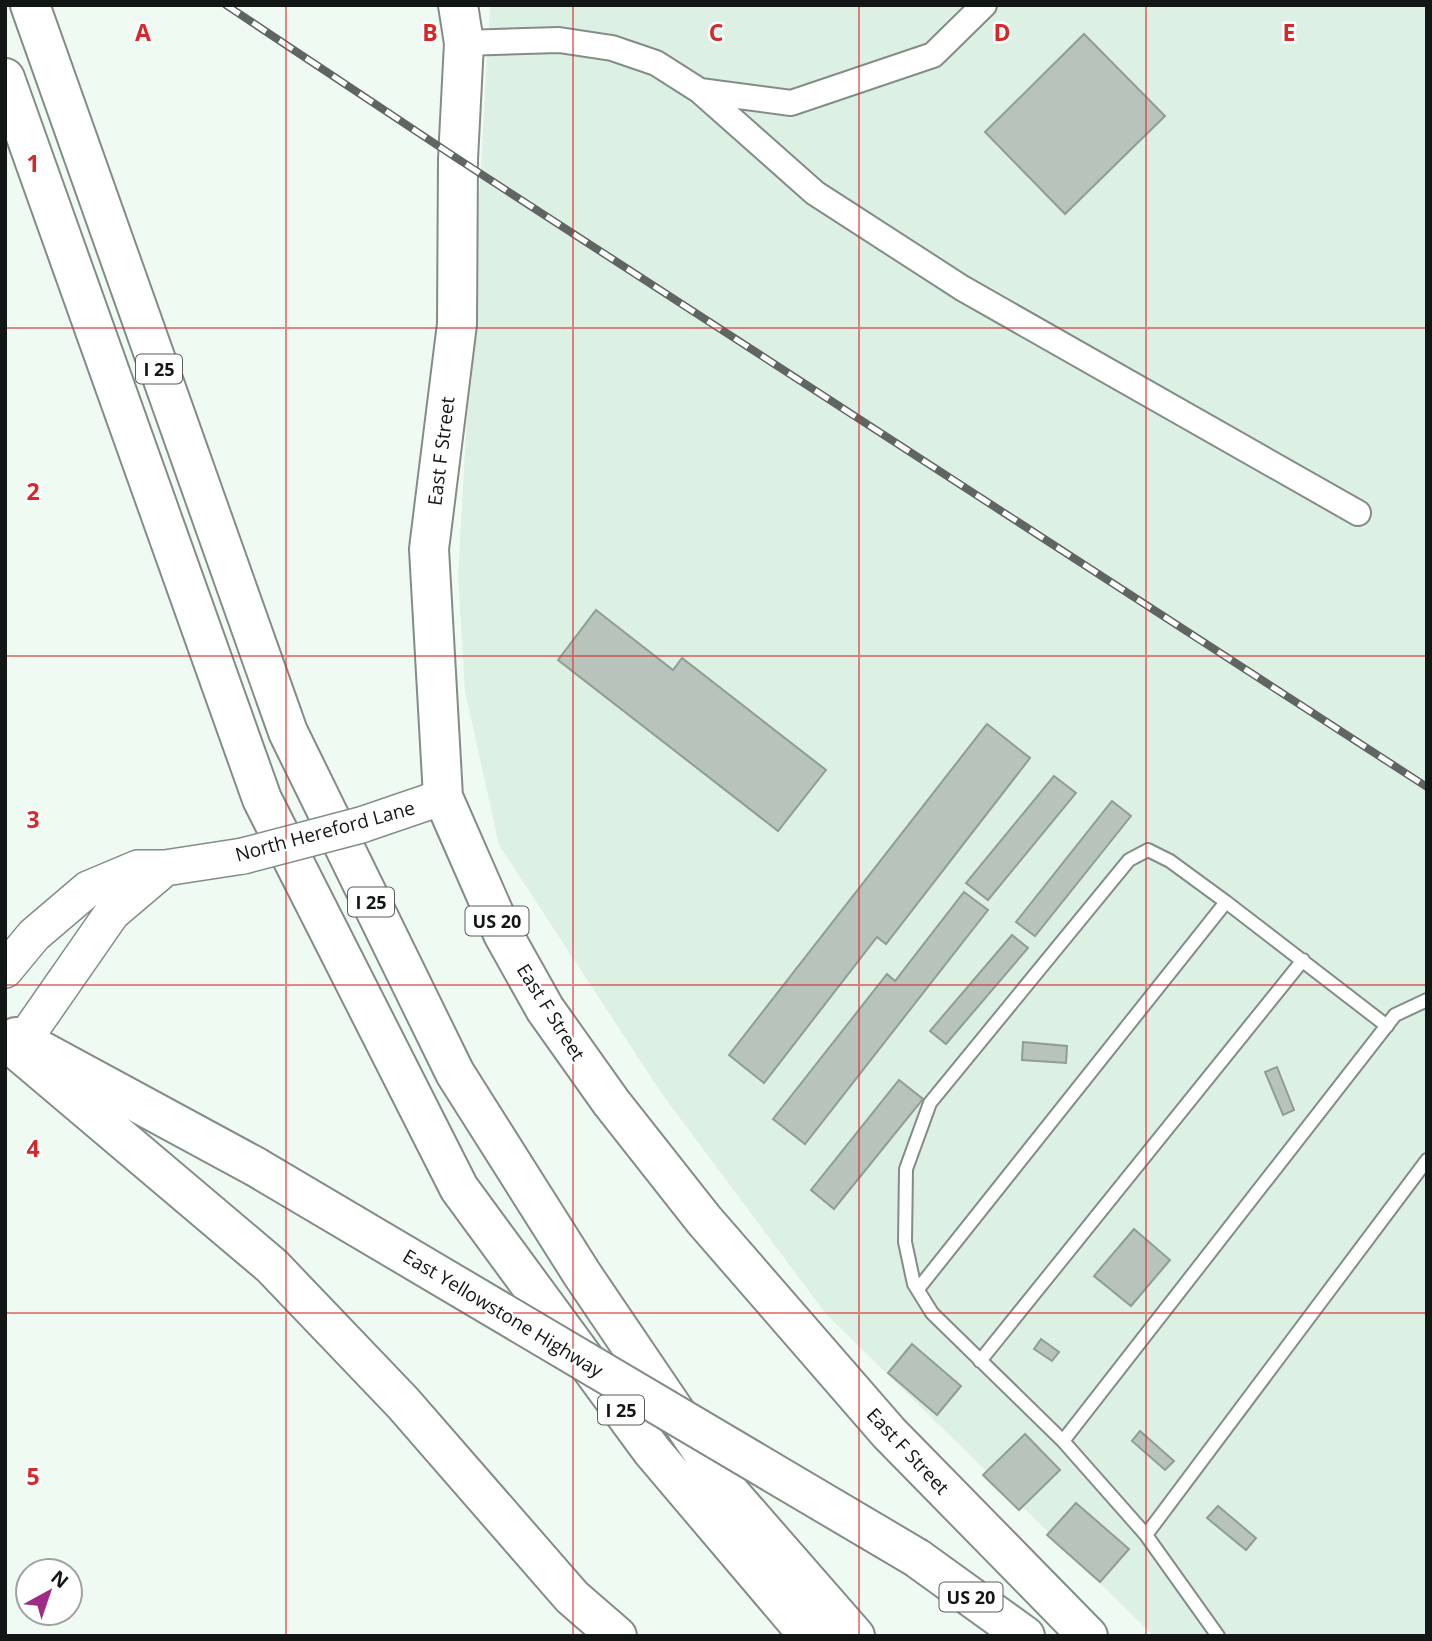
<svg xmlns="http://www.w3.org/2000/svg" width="1432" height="1641" viewBox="0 0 1432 1641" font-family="'Open Sans',sans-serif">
<rect width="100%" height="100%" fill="#effaf3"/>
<path fill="#ddf0e4" d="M 490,5 L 1427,5 L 1427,1636 L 1154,1636 L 826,1314 L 662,1094 L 499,845 L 465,691 L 458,577 Z"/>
<path fill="#b8c3bc" stroke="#919c95" stroke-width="2" d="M 1084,34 L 1165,116 L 1065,214 L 985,132 Z
M 596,610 L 673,670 L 682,658 L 826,770 L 778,831 L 558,660 Z
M 987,724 L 1030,758 L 886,944 L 877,937 L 764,1083 L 729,1055 Z
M 1054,776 L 1076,793 L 988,900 L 966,883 Z
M 1112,801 L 1131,816 L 1035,936 L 1016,922 Z
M 964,892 L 988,910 L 805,1144 L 773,1119 L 887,974 L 895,981 Z
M 1012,935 L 1028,948 L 946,1044 L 930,1031 Z
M 1023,1042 L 1067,1046 L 1066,1063 L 1022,1060 Z
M 1277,1067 L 1294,1110 L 1283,1115 L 1265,1072 Z
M 899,1080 L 923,1099 L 834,1209 L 811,1190 Z
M 1134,1229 L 1170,1260 L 1131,1306 L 1094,1276 Z
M 1041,1339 L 1059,1352 L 1052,1361 L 1034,1349 Z
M 912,1344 L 961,1386 L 937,1415 L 888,1373 Z
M 1140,1431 L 1174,1461 L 1165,1470 L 1132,1441 Z
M 1025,1434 L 1060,1470 L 1019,1510 L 983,1475 Z
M 1076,1503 L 1129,1549 L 1100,1582 L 1047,1535 Z
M 1218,1506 L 1256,1538 L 1246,1550 L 1207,1518 Z"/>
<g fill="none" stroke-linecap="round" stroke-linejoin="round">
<g stroke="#838d87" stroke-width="16">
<path id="service" d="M 918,1289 L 1226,902
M 980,1361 L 1303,960
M 1063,1441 L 932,1313 L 914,1284 L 905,1242 L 906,1169 L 930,1103 L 1129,860 L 1148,850 L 1170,861 L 1226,902 L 1387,1026
M 1146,1535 L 1427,1160
M 1218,1636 L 1146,1535 L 1063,1441 L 1395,1015 L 1427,1000"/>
</g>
<g stroke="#838d87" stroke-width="28">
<path id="minor" d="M 464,43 L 559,40 L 612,48 L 656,63 L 700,91 L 791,103 L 933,55 L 984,5
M 700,91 L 815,193 L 962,288 L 1358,513"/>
</g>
<g stroke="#838d87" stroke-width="38">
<path id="secondary" d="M 361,825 L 443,797
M 5,970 L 34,935 L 88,889 L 138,868 L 165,868 L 243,856
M 23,1041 L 112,913 L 165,868"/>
</g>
<g stroke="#838d87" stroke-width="42">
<path id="primary" d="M 458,5 L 464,43 L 458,159 L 457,324 L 429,549 L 443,797 L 503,934 L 545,1009 L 611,1102 L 704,1220 L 889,1433 L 1088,1636
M 16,1037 L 256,1167
M 917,1558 L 1025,1636"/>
</g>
<g stroke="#838d87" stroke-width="42">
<path id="motorway" d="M 30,5 L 288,732 L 455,1073 L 582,1274 L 731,1494 L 855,1636
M 5,78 L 262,799 L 459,1188 L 652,1451 L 809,1636
M 5,1040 L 272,1266 L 403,1403 L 572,1597 L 617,1636"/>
</g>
<use href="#service" stroke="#fff" stroke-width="12"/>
<use href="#minor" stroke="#fff" stroke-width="24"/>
<use href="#secondary" stroke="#fff" stroke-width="35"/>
<use href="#primary" stroke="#fff" stroke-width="38"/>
<use href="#motorway" stroke="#fff" stroke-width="38"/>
<g stroke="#5f6562" stroke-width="8">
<path id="rail" d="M 226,5 L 458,159 L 1427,787"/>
</g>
<use href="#rail" stroke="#fff" stroke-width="5" stroke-dasharray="16" stroke-linecap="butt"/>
<g stroke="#838d87" stroke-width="38" stroke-linecap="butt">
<path id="secondary-bridge" d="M 243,856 L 361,825"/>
</g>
<g stroke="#838d87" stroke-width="42" stroke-linecap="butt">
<path id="primary-bridge" d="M 256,1167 L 917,1558"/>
</g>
<use href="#secondary-bridge" stroke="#fff" stroke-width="35"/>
<use href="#primary-bridge" stroke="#fff" stroke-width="38"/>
</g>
<path fill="none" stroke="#d62828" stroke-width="2" stroke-opacity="0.55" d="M 286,5 L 286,1636M 573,5 L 573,1636M 859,5 L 859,1636M 1146,5 L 1146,1636M 5,328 L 1427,328M 5,656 L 1427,656M 5,985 L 1427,985M 5,1313 L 1427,1313"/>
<g text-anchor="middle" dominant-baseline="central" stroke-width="5" stroke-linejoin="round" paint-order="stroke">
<g fill="#fff" stroke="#595c5a" stroke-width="2">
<rect x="136" y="354.5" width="46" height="29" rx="5"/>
<rect x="348" y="887.5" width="46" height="29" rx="5"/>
<rect x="465.5" y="906.5" width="63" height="29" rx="5"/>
<rect x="598" y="1395.5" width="46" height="29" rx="5"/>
<rect x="939.5" y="1582.5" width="63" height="29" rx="5"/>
</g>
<g font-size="18" font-weight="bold" fill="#121614">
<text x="159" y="369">I 25</text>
<text x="371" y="902">I 25</text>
<text x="497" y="921">US 20</text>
<text x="621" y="1410">I 25</text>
<text x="971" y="1597">US 20</text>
</g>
<g font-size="19" fill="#121614" stroke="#fff">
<text transform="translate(441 451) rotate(-83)">East F Street</text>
<text transform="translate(325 831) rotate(-15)">North Hereford Lane</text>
<text transform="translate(551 1012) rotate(58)">East F Street</text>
<text transform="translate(503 1313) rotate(31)">East Yellowstone Highway</text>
<text transform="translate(908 1451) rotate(47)">East F Street</text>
</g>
</g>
<g font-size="23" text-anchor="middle" font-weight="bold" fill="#d62828" stroke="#fff" stroke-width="5" stroke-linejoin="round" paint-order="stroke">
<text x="143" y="41">A</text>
<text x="430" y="41">B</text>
<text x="716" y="41">C</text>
<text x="1002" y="41">D</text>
<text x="1289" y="41">E</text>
<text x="33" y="172">1</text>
<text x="33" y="500">2</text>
<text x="33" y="828">3</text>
<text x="33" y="1157">4</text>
<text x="33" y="1485">5</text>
</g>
<rect width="1432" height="1641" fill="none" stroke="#121614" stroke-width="14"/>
<g transform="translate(49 1592) rotate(40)"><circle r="33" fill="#ffffff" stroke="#a0a2a1" stroke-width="2"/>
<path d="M0-5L12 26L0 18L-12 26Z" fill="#9f2b86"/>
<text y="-10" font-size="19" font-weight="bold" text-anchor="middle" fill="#121614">N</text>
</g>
</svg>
